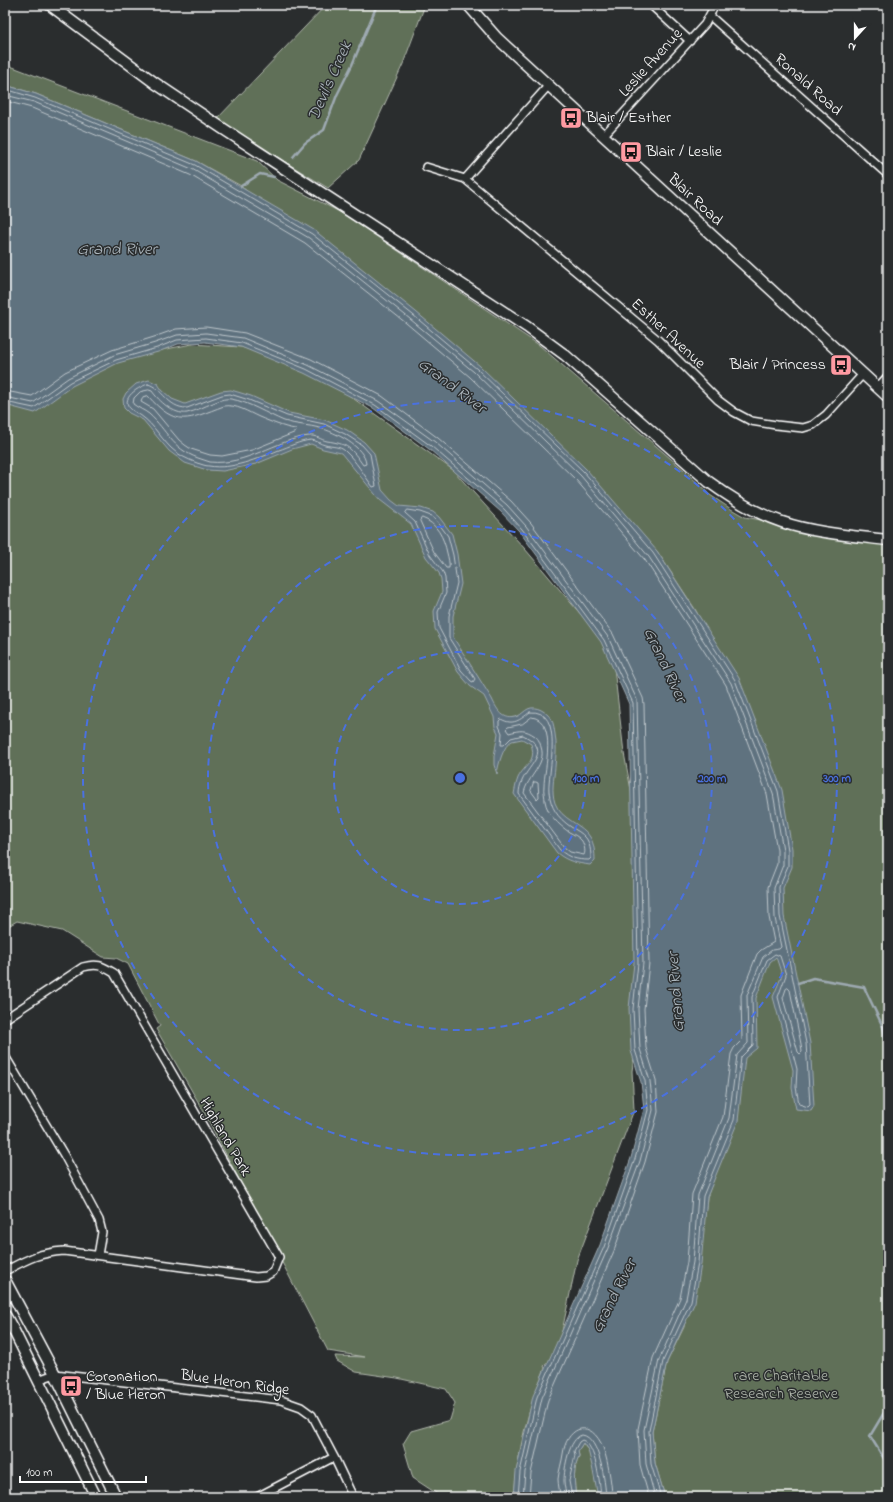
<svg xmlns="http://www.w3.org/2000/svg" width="893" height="1502" viewBox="0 0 893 1502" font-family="'Indie Flower',sans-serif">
<rect width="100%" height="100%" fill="#2a2d2e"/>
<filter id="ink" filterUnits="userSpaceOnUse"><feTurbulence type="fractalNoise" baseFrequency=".025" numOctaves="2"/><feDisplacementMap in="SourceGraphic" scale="8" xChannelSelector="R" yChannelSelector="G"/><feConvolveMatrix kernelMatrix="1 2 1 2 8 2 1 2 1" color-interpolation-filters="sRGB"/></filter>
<g filter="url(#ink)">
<path fill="#606f58" stroke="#b0b7ac" d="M 326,5 L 425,5 L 403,64 L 359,160 L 328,188 L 216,120 Z
M 5,64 L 257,161 L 277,180 L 340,212 L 539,345 L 685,471 L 710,495 L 731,509 L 745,517 L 888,544 L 888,1497 L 665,1497 L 655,1463 L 652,1432 L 667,1362 L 684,1327 L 704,1225 L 707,1197 L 714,1178 L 755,720 L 695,609 L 657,551 L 241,186 L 196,161 L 36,94 L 5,85 Z
M 192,344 L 241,347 L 315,371 L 453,470 L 525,549 L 612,651 L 624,753 L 654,912 L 632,1071 L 634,1110 L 577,1260 L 557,1355 L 544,1366 L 545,1368 C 528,1408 517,1453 514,1497 L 442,1497 L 413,1478 L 403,1444 L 411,1431 L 450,1420 L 455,1403 L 446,1389 L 397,1378 L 356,1372 L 337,1361 L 335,1356 L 365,1357 L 328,1351 L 204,1112 L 156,1029 L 160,1026 L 128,964 L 116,958 L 103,957 L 62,931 L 17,921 L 5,928 L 5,386 L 105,361 Z
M 583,1443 C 584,1446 586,1447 588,1450 C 594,1460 596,1485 598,1497 L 576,1497 C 574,1483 573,1468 579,1456 L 578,1451 Z"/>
<path fill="#5e727f" stroke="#9eaab2" d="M 5,85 L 36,94 L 196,161 L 314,230 L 416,312 L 480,366 L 587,470 L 657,551 L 739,678 L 782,790 L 792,849 L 792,867 L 783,888 L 784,916 L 810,1043 L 814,1106 L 811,1111 L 796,1109 L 792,1088 L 793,1070 L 773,997 L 782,975 L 776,957 L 770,962 L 756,998 L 757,1048 L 745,1058 L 738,1121 L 707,1197 L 701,1264 L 695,1302 L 667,1362 L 652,1432 L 655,1463 L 665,1497 L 598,1497 L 592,1466 L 588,1450 L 583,1443 L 578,1451 L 579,1456 C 573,1468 574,1483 576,1497 L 514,1497 L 516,1471 L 533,1396 L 600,1245 L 631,1158 L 644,1109 L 641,1082 L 631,1051 L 629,1008 L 634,963 L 629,704 L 601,642 L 519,531 L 501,512 L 429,449 L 373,408 L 304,373 L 241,347 L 205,342 L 178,344 L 158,352 L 118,363 L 72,386 L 35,413 L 5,405 Z
M 149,380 L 158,384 L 162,390 L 172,399 L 185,404 L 221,391 L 231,390 L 251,396 L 289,413 L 325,420 L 347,430 L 364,442 L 374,453 L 382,490 L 391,500 L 399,506 L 421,508 L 433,512 L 439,517 L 452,534 L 457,554 L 461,584 L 453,616 L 453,637 L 492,699 C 497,710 504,722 518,716 C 522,714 524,711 528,709 C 536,705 547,712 551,719 C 554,723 554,729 555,734 C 557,745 556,756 555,767 C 554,779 551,791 555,803 C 561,820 583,824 590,837 C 594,843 595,853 595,860 L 590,865 C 577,863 568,862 557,853 L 514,794 C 515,789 516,783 518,778 C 525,764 537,762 531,744 L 522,739 C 519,740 515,740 512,741 C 503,745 498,766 497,774 L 494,765 L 494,756 L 498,733 L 495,727 L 494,717 L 484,696 L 470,686 L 458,672 L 435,629 L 434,611 L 442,592 L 441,579 L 439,573 L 426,557 L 411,524 L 380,500 L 341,453 L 323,449 L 311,444 L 292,449 L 256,464 L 223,471 L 207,470 L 185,463 L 169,451 L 143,420 L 129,413 L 124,408 L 123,399 L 126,393 L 136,384 Z"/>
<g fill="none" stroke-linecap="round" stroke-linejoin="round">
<path stroke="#bfc7cc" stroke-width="1" d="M 5,89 L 35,98 L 195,165 L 312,234 L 413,315 L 477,369 L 584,472 L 653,553 L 735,680 L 778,791 L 788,850 L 788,866 L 779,887 L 780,916 L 806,1043 L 810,1105 L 808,1107 L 799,1104 L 796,1087 L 797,1069 L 778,997 L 786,975 L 780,956 L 775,954 L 767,960 L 752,997 L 753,1045 L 741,1057 L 734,1120 L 703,1196 L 698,1263 L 691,1301 L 663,1361 L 649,1431 L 651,1464 L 661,1497
M 5,95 L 34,102 L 192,169 L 309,238 L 410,319 L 474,372 L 581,476 L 649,557 L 731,683 L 773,793 L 783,850 L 783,865 L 774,888 L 775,918 L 781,947 L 779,949 L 772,950 L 763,957 L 747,995 L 748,1043 L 737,1055 L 729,1118 L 698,1195 L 693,1262 L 686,1299 L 659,1360 L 644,1430 L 646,1464 L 655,1497
M 5,101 L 32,108 L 190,175 L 305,243 L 406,323 L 470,377 L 576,480 L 645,560 L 726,685 L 767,794 L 777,850 L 777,864 L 768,887 L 769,917 L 774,942 L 761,950 L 757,954 L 741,995 L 742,1040 L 734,1048 L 731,1054 L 723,1117 L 692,1194 L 687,1262 L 680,1298 L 653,1358 L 638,1429 L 640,1465 L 649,1497
M 148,384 C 163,388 167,408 187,408 L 222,395 L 230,394 L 249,400 L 287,416 L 324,424 L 345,434 L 362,445 L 370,454 L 376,486 L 373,487 C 364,475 356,461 345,451 C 340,446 332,447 325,445 C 320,444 316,440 311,440 C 300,441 288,447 279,450 C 257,459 232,470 209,466 C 205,466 201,464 197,463 C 187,459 178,455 171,448 C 158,435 152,421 135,412 C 116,401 136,388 148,384 Z
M 149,390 L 152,391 C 159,401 174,415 187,413 C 196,411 205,406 213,403 C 218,401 224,398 231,399 C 249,402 267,414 284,421 C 296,425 309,425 320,428 C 335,432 365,447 366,464 L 363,465 C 351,448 348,444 327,441 C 321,440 316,435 309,436 C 275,440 246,466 210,462 C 206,461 202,459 198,458 C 171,448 168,431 149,414 C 144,410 138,408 133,404 L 134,398 L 140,392 Z
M 5,391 L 32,396 L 65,372 L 112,350 L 154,337 L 176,329 L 206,327 L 245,333 L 311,359 L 382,396 L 438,438 L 511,501 L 531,523 L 613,634 L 643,698 L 644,704 L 649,963 L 644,1009 L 646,1048 L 656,1080 L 658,1112 L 645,1162 L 614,1251 L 548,1400 L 531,1473 L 529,1497
M 148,396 C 177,429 188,419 224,406 C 236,404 248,412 259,417 C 271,422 283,427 295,429 L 296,432 L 252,450 L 222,456 L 210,455 L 191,449 L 185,445 L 179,440 L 153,409 L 141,402 L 143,397 Z
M 5,397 L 33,403 L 68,378 L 114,355 L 155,343 L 177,335 L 206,333 L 243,338 L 308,365 L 378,401 L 435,442 L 507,505 L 526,526 L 608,637 L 637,700 L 643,963 L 638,1009 L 640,1049 L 650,1081 L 653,1110 L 640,1161 L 608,1248 L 542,1398 L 525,1472 L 523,1497
M 5,402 L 34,408 L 70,382 L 116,360 L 157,348 L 177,340 L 206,338 L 242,343 L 306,369 L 375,405 L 431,446 L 504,509 L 522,529 L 604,640 L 633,703 L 638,963 L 633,1009 L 635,1050 L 645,1081 L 648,1110 L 635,1159 L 604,1247 L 537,1397 L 520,1472 L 518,1497
M 407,510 L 420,512 L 431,516 L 436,520 L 448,536 L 453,555 L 457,583 L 449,616 L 449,638 L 475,679 L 473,682 L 471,681 L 461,670 L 439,628 L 438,612 L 446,593 L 445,578 L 443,572 L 430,555 L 415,522 L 405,513 Z
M 422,518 C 437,523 444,538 447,553 C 448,557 450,564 449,568 L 446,568 L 434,552 L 420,521 Z
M 530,712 C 566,709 547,773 549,792 C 551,808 557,817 571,827 C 576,830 582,833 586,838 C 590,843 591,852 591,858 L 589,860 C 577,860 569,858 560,850 L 519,794 C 519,790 520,785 522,781 C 529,764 553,750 523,735 L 511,738 L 504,745 L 501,745 L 502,733 L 499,726 L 499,721 L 501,719 C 513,726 520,720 530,712 Z
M 532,717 C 558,721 544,769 544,786 C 543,791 545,796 545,801 C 547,814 559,825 569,832 C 573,834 579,837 582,841 C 584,845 586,851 584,855 L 570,852 L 564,847 L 524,793 C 527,777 547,764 541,747 C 540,743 539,739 535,736 C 525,729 520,730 509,733 L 506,729 L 508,727 L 522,724 Z
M 534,782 L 536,782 L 538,783 L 539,797 L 537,799 L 531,791 Z
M 788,988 L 790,990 L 801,1044 L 802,1052 L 800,1054 L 798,1052 L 783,998 L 786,989 Z
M 560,1497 C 560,1491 558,1485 558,1479 C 559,1470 562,1462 563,1454 C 566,1430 587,1417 601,1443 C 607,1454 612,1484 612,1497
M 566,1497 C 566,1492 564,1486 564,1481 C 564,1469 569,1438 582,1435 C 600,1437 605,1482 606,1497
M 572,1497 L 569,1481 L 575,1455 L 574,1451 L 579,1442 L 582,1440 C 596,1444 600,1484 601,1497"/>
<path stroke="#9eaab2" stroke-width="2.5" d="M 293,157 L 305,143 L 324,130 L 337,95 L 352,65 L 377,5
M 241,186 L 260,174 L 274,177
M 798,983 L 813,978 L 864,987 L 883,1027 L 888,1051
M 888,1406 L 870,1436 L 888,1465"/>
<g stroke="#fff" stroke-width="10">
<path id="street" d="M 651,5 L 690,41
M 710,16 L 888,175
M 603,136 L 705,24 L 715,5
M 426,167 L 465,179 L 658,340 L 718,400 L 734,412 L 751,421 L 776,425 L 803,428 L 813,425 L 826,415 L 863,374
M 465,179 L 549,85
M 877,388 L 888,376
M 5,1019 L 83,967 C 98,963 102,966 114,973 L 279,1257 L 273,1272 L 266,1276 L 256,1277 L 64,1251 C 38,1253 28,1259 5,1271
M 5,1056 L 64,1155 L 99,1220 L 102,1232 L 98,1255
M 38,1380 L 55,1374 L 281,1400 L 301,1407 L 312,1415 L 334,1457 L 353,1497
M 257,1497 L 334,1457"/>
</g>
<g stroke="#fff" stroke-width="13">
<path id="secondary" d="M 50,5 L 155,83 L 222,128 L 527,327 L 565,355 L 709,482 C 732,499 755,513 782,522 C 813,533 855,536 888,540
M 468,5 L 497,38 L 888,397
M 5,1280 L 55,1374 L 116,1497
M 5,1315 L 14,1331 L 96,1497"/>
</g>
<use href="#street" stroke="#2a2d2e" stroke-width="7"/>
<use href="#secondary" stroke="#2a2d2e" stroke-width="10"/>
</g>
</g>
<g fill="none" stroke="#4a71e0" stroke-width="2" stroke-dasharray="7 5">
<circle cx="460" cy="778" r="126"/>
<circle cx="460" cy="778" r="252"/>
<circle cx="460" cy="778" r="377"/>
</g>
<defs>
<g id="bus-square" transform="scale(1.15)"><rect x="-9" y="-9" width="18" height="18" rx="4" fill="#ff9aa2" stroke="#2a2d2e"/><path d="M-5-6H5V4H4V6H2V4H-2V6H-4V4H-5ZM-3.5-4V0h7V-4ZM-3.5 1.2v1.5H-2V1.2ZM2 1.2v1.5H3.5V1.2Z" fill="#111"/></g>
</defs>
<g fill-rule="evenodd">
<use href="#bus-square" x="571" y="118"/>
<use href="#bus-square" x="631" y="152"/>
<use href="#bus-square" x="841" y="365"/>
<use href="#bus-square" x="71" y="1386"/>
</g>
<g text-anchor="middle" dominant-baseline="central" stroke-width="3" stroke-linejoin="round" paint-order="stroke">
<g font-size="16" fill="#fff" stroke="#2a2d2e">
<text transform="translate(651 63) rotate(-48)">Leslie Avenue</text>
<text transform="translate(808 85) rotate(42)">Ronald Road</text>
<text transform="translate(695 200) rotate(43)">Blair Road</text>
<text transform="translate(668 334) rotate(43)">Esther Avenue</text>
<text transform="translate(225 1137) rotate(60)">Highland Park</text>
<text transform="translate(235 1383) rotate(8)">Blue Heron Ridge</text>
</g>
<g font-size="16" fill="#fff" stroke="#2a2d2e" text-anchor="start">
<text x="586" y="118">Blair / Esther</text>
<text x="646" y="152">Blair / Leslie</text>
<text x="826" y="365" text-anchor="end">Blair / Princess</text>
<text x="86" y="1377">Coronation<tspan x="86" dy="18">/ Blue Heron</tspan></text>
</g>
<g font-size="16" fill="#b0b7ac" stroke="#2a2d2e">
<text x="781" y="1376">rare Charitable<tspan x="781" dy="18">Research Reserve</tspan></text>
</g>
<g font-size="17" font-style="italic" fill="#aeb8bf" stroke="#2a2d2e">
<text transform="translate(330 81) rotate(-66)">Devil's Creek</text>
<text x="117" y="249">Grand River</text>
<text transform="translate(452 386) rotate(37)">Grand River</text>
<text transform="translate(665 665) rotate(65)">Grand River</text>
<text transform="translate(676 992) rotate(-94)">Grand River</text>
<text transform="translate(614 1296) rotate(-63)">Grand River</text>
</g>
</g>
<circle cx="460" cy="778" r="6" fill="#4a71e0" stroke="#2a2d2e" stroke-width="2"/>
<g font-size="12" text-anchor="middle" font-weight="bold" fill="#4a71e0" stroke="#2a2d2e" stroke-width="3" stroke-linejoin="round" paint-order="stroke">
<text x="586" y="782">100 m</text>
<text x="712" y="782">200 m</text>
<text x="837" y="782">300 m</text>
</g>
<rect width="893" height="1502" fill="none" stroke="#2a2d2e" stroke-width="20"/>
<rect x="10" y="10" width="873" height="1482" fill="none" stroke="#fff" stroke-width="1.5" filter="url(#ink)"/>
<g transform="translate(855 38) rotate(201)" stroke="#2a2d2e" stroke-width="3" paint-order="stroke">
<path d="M0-3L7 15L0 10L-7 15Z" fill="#ffffff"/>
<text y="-6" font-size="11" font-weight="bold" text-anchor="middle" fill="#ffffff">N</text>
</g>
<path d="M20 1476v6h126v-6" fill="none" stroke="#ffffff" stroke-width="2"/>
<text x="26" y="1476" font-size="12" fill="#ffffff" stroke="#2a2d2e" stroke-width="3" paint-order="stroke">100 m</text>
</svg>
